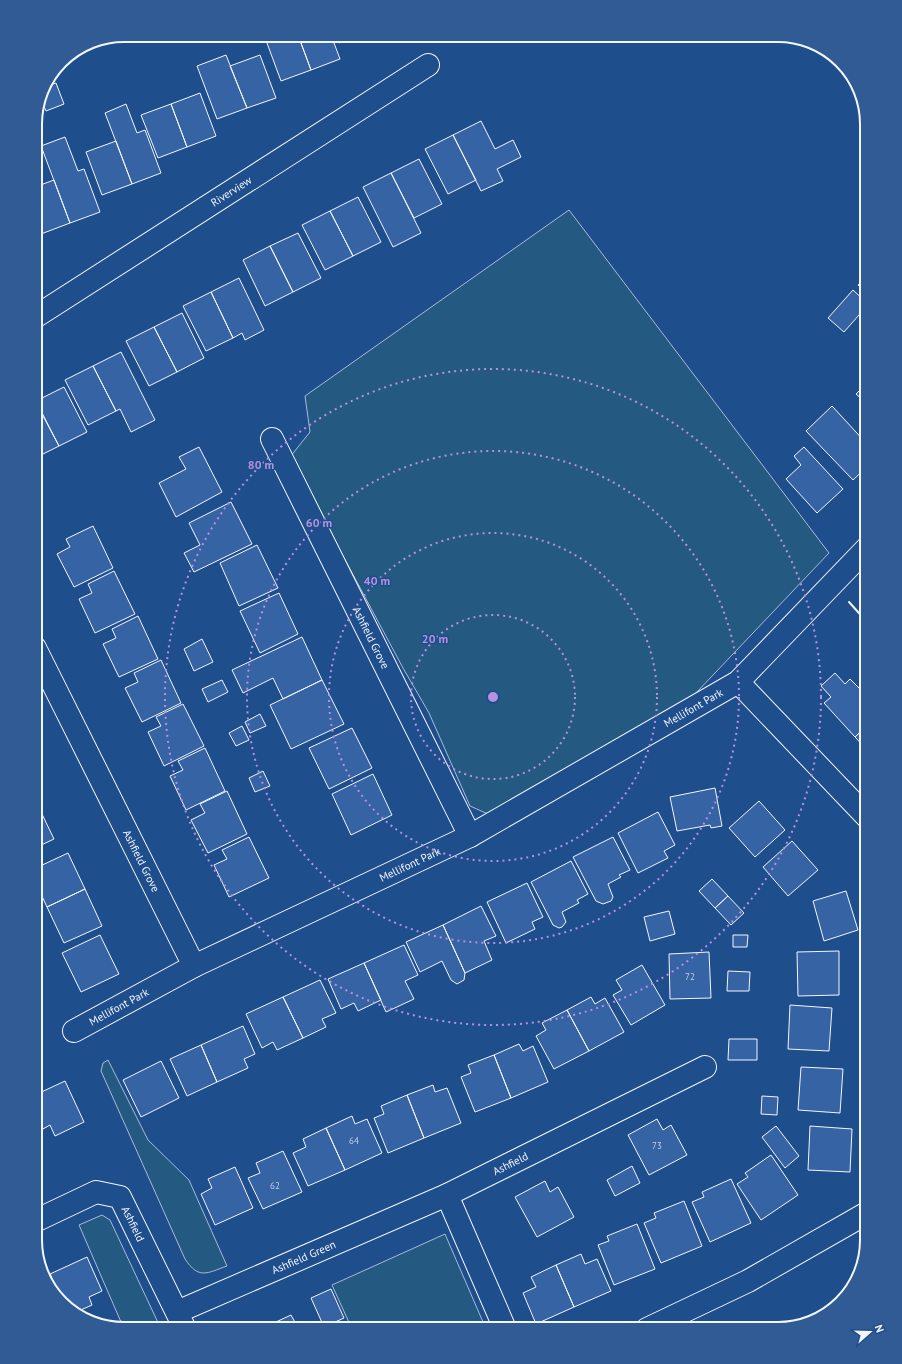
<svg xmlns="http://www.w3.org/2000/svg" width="902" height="1364" viewBox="0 0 902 1364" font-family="'PT Sans',sans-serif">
<rect width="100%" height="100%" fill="#1f4e8c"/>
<path fill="#245a82" stroke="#a8bbd7" d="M 569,210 L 829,553 L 695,694 L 488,814 L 470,806 L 429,713 L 403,668 L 290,457 L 310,432 L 305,396 Z
M 108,1060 L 148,1140 L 189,1180 L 227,1266 C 207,1273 199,1280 185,1259 L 101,1071 L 103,1063 Z
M 102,1215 L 110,1220 L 161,1329 L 124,1329 L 79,1225 Z
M 445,1234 L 486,1329 L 352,1329 L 332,1285 Z"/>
<path fill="#3563a3" stroke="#f2f6ff" d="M 264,35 L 298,35 L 311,70 L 281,81 Z
M 298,35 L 331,35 L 340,59 L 311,70 Z
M 336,35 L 360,35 L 339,43 Z
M 226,55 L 247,108 L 217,119 L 197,66 Z
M 260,55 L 276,98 L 247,108 L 230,66 Z
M 56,83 L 64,104 L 46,111 L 40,97 L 42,90 L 43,87 Z
M 200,93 L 216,136 L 187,147 L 171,104 Z
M 126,104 L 137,133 L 145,130 L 161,173 L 132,184 L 105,113 Z
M 171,104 L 187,147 L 158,158 L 141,115 Z
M 481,121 L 495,149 L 513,140 L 521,157 L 497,169 L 503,181 L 481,191 L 453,135 Z
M 453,135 L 476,180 L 448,194 L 425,149 Z
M 65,137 L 78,171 L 84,169 L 100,212 L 70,223 L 41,146 Z
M 116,141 L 132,184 L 102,195 L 86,152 Z
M 419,159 L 442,204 L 414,218 L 391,173 Z
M 391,173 L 421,233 L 393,247 L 363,187 Z
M 54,180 L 70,223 L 41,234 L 35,218 L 35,187 Z
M 358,197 L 381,242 L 353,256 L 330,211 Z
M 330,211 L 353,256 L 325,270 L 302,225 Z
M 298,233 L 321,278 L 293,292 L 270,246 Z
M 35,237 L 40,249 L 35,251 Z
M 270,246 L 293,292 L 265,306 L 243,260 Z
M 867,276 L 867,293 L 858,285 Z
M 239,278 L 264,330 L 245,340 L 242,333 L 233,338 L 211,292 Z
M 853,290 L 867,303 L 867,306 L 844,332 L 828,318 Z
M 211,292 L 233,338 L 206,351 L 183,306 Z
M 182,313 L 204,358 L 177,372 L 154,327 Z
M 154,327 L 177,372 L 149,386 L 126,341 Z
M 121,352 L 155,420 L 131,432 L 120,409 L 116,411 L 93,366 Z
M 93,366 L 116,411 L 88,425 L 65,380 Z
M 867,383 L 867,404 L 856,394 Z
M 64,387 L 87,432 L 59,446 L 36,401 Z
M 35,401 L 59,446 L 35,458 Z
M 832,406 L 867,444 L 867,467 L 853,480 L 806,431 Z
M 199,447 L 222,492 L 176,517 L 159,483 L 186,469 L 179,457 Z
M 804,447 L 843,489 L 817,513 L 786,479 L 801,465 L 794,456 Z
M 231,502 L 252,544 L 194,572 L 184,553 L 200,545 L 189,523 Z
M 93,526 L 113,568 L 74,587 L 57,554 L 70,547 L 66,539 Z
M 257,545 L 278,588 L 239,606 L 220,563 Z
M 114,571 L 135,614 L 95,633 L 79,599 L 92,593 L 88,584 Z
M 279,593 L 298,634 L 260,653 L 240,611 Z
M 138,616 L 158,659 L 119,677 L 103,644 L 116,638 L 112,629 Z
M 302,637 L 322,680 L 283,699 L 273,678 L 243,693 L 232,670 Z
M 202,639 L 213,662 L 194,671 L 184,649 Z
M 161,660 L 181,703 L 142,722 L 125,688 L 138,682 L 134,673 Z
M 835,673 L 845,684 L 850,679 L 859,688 L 864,683 L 867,686 L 867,726 L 855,737 L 824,703 L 831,697 L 821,686 Z
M 222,680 L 228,692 L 208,702 L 202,689 Z
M 322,680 L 344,724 L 291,749 L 270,705 Z
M 183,704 L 204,746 L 164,766 L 148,732 L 161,726 L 156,717 Z
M 260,714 L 266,726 L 250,733 L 245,722 Z
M 242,726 L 249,740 L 236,746 L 229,733 Z
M 867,726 L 867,750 L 855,737 Z
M 352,728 L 372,768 L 329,789 L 309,748 Z
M 205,748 L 225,791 L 186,810 L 170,776 L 183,770 L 178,761 Z
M 263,771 L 270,786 L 255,792 L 249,778 Z
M 373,774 L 392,815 L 351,835 L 332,794 Z
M 715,788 L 722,826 L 711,828 L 710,825 L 677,831 L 670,797 Z
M 227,791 L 247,834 L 208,853 L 191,820 L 205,813 L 200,804 Z
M 35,799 L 41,812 L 35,815 Z
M 759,801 L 785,830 L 755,857 L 729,828 Z
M 41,812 L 54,839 L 35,848 L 35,815 Z
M 658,812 L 675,845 L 664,851 L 668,858 L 638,873 L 618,833 Z
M 249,837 L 269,878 L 229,897 L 214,865 L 227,859 L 222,850 Z
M 613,837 L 630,870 L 619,875 L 621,877 L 608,884 L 613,897 L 611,901 L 603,904 L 596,901 L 573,857 Z
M 792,841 L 818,870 L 788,896 L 763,867 Z
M 68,853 L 85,889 L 47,907 L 35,881 L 35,877 L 41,874 L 38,867 Z
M 571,861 L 588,894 L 577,900 L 579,903 L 562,912 L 566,922 L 562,927 L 559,928 L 553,925 L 531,882 Z
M 712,879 L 728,896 L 715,908 L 699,891 Z
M 527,883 L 543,917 L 532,922 L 535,929 L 506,943 L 487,902 Z
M 85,889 L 102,926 L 64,943 L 47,907 Z
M 846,891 L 858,930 L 824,941 L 813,901 Z
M 728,896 L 744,913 L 731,925 L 715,908 Z
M 481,906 L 496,936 L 484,941 L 492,960 L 465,973 L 443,925 Z
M 669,911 L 675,934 L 650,941 L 644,917 Z
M 443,925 L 465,973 L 464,980 L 457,984 L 451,980 L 442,961 L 420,972 L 406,942 Z
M 100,935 L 119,974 L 81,992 L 62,953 Z
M 733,935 L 748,935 L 747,947 L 733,947 Z
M 404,945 L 418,975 L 405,981 L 414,999 L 386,1012 L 364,963 Z
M 839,951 L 839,995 L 798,996 L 797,952 Z
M 709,952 L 711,998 L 670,999 L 669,954 Z
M 364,963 L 381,1000 L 358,1011 L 354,1003 L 341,1009 L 328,979 Z
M 642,965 L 665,1005 L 631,1025 L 613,995 L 622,990 L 616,980 Z
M 728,971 L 750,972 L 749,991 L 727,991 Z
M 320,980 L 336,1013 L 322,1019 L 326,1027 L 303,1038 L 283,997 Z
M 283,997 L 303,1038 L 277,1050 L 273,1042 L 262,1048 L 246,1014 Z
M 591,997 L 595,1004 L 605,998 L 624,1032 L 589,1051 L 567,1010 Z
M 790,1005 L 832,1008 L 829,1051 L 788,1049 Z
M 567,1010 L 589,1051 L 554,1069 L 536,1036 L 546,1030 L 542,1023 Z
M 243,1026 L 255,1054 L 244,1059 L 248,1068 L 217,1082 L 201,1045 Z
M 729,1039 L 757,1039 L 757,1060 L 728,1060 Z
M 519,1044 L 523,1051 L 533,1046 L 548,1082 L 511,1098 L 494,1055 Z
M 201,1045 L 217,1082 L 187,1096 L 170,1059 Z
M 494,1055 L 511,1098 L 475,1112 L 461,1077 L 471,1073 L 468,1065 Z
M 161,1061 L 179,1098 L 141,1117 L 123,1080 Z
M 801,1067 L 843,1069 L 840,1113 L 798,1110 Z
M 65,1081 L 84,1122 L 55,1136 L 50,1125 L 43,1129 L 35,1112 L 35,1095 Z
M 433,1085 L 435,1092 L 447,1088 L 461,1123 L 424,1138 L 407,1095 Z
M 407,1095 L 424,1138 L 388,1153 L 374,1118 L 384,1114 L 381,1106 Z
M 762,1096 L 778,1097 L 777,1115 L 761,1114 Z
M 352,1116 L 355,1124 L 367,1119 L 382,1153 L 345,1170 L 326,1128 Z
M 657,1119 L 663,1130 L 671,1125 L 687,1155 L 649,1175 L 628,1135 Z
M 776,1126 L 799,1156 L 785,1168 L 762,1137 Z
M 810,1126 L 852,1129 L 850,1172 L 808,1170 Z
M 326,1128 L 345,1170 L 308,1186 L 293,1153 L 306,1147 L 303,1139 Z
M 283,1151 L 302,1192 L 263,1209 L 248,1178 L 260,1173 L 256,1163 Z
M 771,1155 L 798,1195 L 761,1220 L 737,1184 L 748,1177 L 745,1173 Z
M 632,1166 L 640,1183 L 615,1196 L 607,1180 Z
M 235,1167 L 253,1208 L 215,1225 L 201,1194 L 212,1188 L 208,1179 Z
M 731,1179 L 751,1223 L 710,1242 L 692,1202 L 704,1197 L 702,1192 Z
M 545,1181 L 550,1192 L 558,1187 L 574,1217 L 537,1237 L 515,1197 Z
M 684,1201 L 702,1246 L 661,1263 L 644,1223 L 656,1218 L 654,1213 Z
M 637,1224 L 655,1269 L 614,1285 L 598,1245 L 609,1241 L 607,1236 Z
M 581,1254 L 585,1264 L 597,1259 L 611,1291 L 574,1307 L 556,1265 Z
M 87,1257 L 102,1291 L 89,1297 L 92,1305 L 74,1313 L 61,1299 L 50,1274 Z
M 556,1265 L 574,1307 L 536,1324 L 523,1293 L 536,1287 L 531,1277 Z
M 50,1274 L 61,1299 L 47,1284 L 45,1276 Z
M 331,1289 L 344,1318 L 324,1327 L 311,1298 Z
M 291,1315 L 297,1326 L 307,1322 L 310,1329 L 264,1329 L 263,1328 Z"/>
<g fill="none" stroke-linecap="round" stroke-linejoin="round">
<g stroke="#f2f6ff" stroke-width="24">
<g id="street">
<path id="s1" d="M 35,317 L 428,65"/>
<path id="s2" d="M 272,439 L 470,836"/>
<path id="s3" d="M 35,648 L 194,966"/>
<path d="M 738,682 L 867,817"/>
<path id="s4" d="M 74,1031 L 194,966 L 470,836 L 738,682 L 867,548"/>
<path d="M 447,1195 L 505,1329"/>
<path id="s5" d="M 35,1221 L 96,1192 L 120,1197 L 185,1329"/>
<path id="s6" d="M 177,1312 L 447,1195 L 705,1067"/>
<path d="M 647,1329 L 748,1281 L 867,1213"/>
</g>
</g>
<use href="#street" stroke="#1f4e8c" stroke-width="22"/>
<path stroke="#f2f6ff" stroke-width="2" d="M 849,602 L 867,622"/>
</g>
<g fill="none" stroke="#b691df" stroke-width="2" stroke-dasharray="2 4">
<circle cx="493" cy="697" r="82"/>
<circle cx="493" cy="697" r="164"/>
<circle cx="493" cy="697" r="246"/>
<circle cx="493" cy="697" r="328"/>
</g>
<g text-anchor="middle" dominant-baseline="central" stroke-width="3" stroke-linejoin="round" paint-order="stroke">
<g font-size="9" fill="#c3d1e8">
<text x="690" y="976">72</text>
<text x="354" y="1140">64</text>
<text x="657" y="1145">73</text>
<text x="275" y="1185">62</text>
</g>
<g font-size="11" fill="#f2f6ff" stroke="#1f4e8c">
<text stroke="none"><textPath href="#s1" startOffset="233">Riverview</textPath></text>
<text stroke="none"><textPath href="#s2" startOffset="222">Ashfield Grove</textPath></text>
<text stroke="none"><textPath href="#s4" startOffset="699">Mellifont Park</textPath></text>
<text stroke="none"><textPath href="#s3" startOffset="238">Ashfield Grove</textPath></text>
<text stroke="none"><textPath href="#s4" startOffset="375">Mellifont Park</textPath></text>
<text stroke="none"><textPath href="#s4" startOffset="51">Mellifont Park</textPath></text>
<text stroke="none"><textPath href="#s6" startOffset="365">Ashfield</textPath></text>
<text stroke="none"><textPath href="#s5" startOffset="122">Ashfield</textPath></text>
<text stroke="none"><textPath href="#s6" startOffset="138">Ashfield Green</textPath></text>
</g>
</g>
<path d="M0 0H902V1364H0ZM124 42H778A82 82 0 0 1 860 124V1240A82 82 0 0 1 778 1322H124A82 82 0 0 1 42 1240V124A82 82 0 0 1 124 42Z" fill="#305b95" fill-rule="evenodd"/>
<path fill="none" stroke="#f2f6ff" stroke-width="2" d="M124 42H778A82 82 0 0 1 860 124V1240A82 82 0 0 1 778 1322H124A82 82 0 0 1 42 1240V124A82 82 0 0 1 124 42Z"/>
<circle cx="493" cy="697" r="6" fill="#b691df" stroke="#1f4e8c" stroke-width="2"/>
<g font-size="12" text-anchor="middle" font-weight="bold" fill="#b691df" stroke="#1f4e8c" stroke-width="3" stroke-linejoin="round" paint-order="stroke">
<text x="261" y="469">80 m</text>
<text x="319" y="527">60 m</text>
<text x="377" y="585">40 m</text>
<text x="435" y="643">20 m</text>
</g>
<g transform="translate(870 1332) rotate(70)" stroke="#1f4e8c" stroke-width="3" paint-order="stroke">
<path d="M0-3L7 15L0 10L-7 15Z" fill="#f2f6ff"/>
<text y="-6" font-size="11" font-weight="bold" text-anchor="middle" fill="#f2f6ff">N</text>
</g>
</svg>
